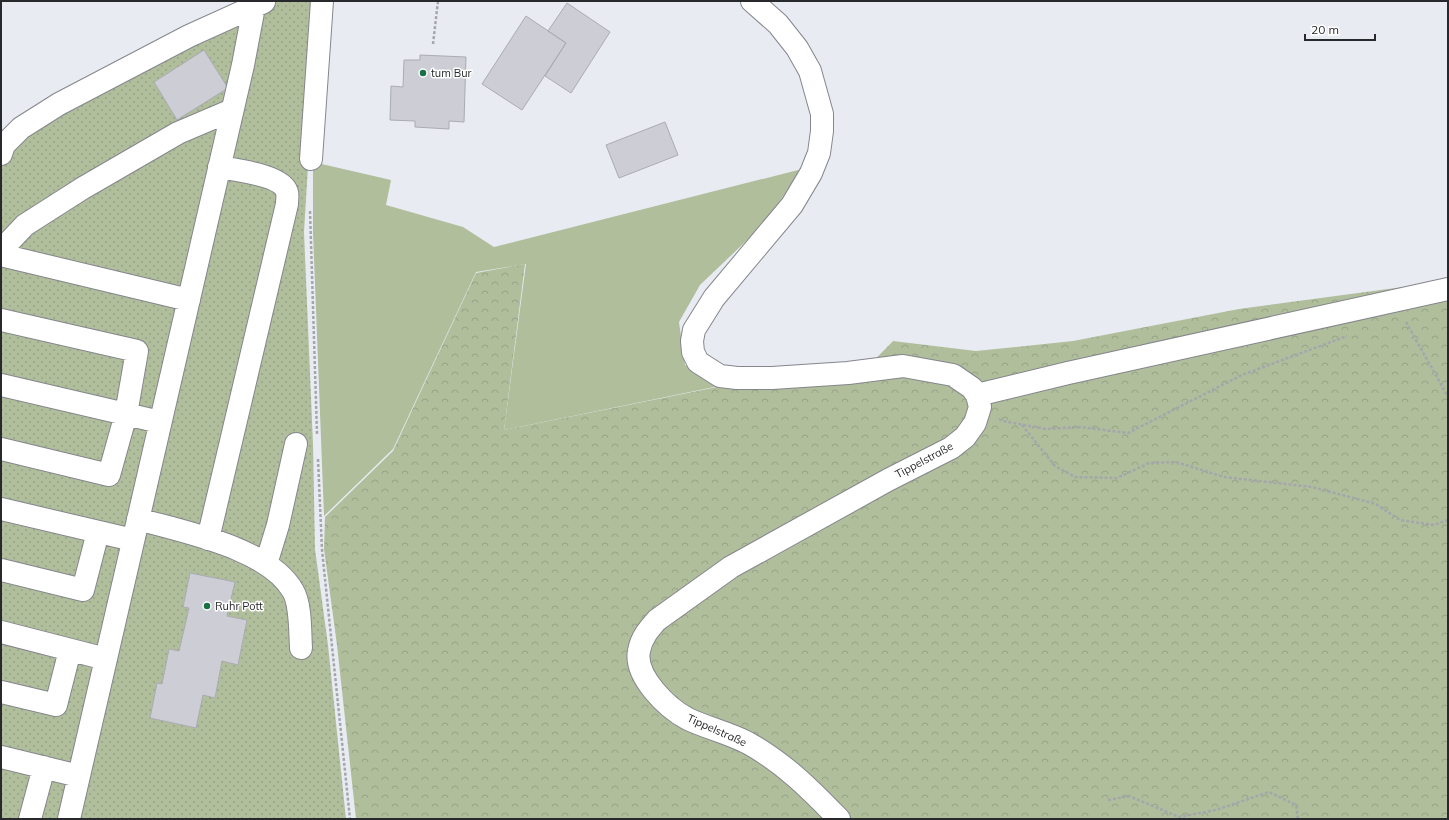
<svg xmlns="http://www.w3.org/2000/svg" width="1449" height="820" viewBox="0 0 1449 820" font-family="Mulish,sans-serif">
<defs>
<pattern id="forest-crowns" width="20" height="18" patternUnits="userSpaceOnUse"><rect width="20" height="18" fill="#b0be9c"/><path d="M2 6a3 3 0 1 1 6 0M12 15a3 3 0 1 1 6 0" fill="none" stroke="#97a387"/></pattern>
<pattern id="park-dots" width="8" height="8" patternUnits="userSpaceOnUse"><rect width="8" height="8" fill="#b0be9c"/><path d="M2 2h.1M6 6h.1" fill="none" stroke="#97a387" stroke-width="1.8" stroke-linecap="round"/></pattern>
</defs>
<rect width="100%" height="100%" fill="#e9ebf2"/>
<path fill="#b0be9c" d="M 313,162 L 391,180 L 386,205 L 463,227 L 494,247 L 802,169 L 764,224 L 700,285 L 679,322 L 685,365 L 729,384 L 504,430 L 526,264 L 476,272 L 393,449 L 324,516 L 313,233 Z"/>
<path fill="url(#forest-crowns)" d="M 525,264 L 504,430 L 727,385 L 855,380 L 893,341 L 976,351 L 1073,341 L 1239,309 L 1448,281 L 1448,819 L 356,819 L 337,645 L 324,549 L 325,517 L 393,451 L 476,273 Z"/>
<path fill="url(#park-dots)" d="M 254,1 L 318,1 L 304,232 L 313,444 L 315,549 L 328,645 L 346,819 L 1,819 L 1,131 Z"/>
<path fill="#cdcdd5" stroke="#ababb3" d="M 567,3 L 610,32 L 571,93 L 545,76 L 566,43 L 548,31 Z
M 526,16 L 566,43 L 522,110 L 482,84 Z
M 204,50 L 228,88 L 177,120 L 154,82 Z
M 420,55 L 466,57 L 464,122 L 449,121 L 449,129 L 415,127 L 415,121 L 390,120 L 391,86 L 403,87 L 404,60 L 420,60 Z
M 665,122 L 678,155 L 619,178 L 606,145 Z
M 190,573 L 235,582 L 227,616 L 247,620 L 238,665 L 222,661 L 215,698 L 203,695 L 196,728 L 150,718 L 157,683 L 162,684 L 169,649 L 179,651 L 189,608 L 183,607 Z"/>
<g fill="none" stroke-linecap="round" stroke-linejoin="round">
<g stroke="#85868d" stroke-width="24">
<path id="minor" d="M 752,1 L 778,24 L 797,48 L 810,71 L 822,114 L 822,131 L 819,153 L 811,173 L 792,205 L 714,298 L 694,330 L 692,341 L 693,352 L 698,362 L 720,376 L 737,378 L 772,378 L 848,373 L 903,366 L 953,375 L 972,388 L 977,395 L 980,407 L 975,423 L 965,437 L 951,448 L 888,480 L 731,567 L 657,620 C 649,629 641,638 639,651 C 634,676 667,708 688,719 C 707,728 729,733 748,743 C 784,763 810,789 839,819
M 1,154 L 4,145 L 21,128 L 59,104 L 189,36 L 264,2
M 311,159 L 322,1
M 189,300 L 5,256 L 7,244 L 25,225 L 83,188 L 178,133 L 232,110
M 1,320 L 137,351 L 126,414 L 109,475 L 1,449
M 1,385 L 160,422
M 977,395 L 1068,373 L 1448,289
M 1,509 L 133,540
M 138,519 C 183,532 269,548 293,591 C 301,604 300,633 301,648
M 208,539 L 287,204 C 287,200 288,195 287,192 C 282,175 235,170 219,167
M 266,564 L 278,525 L 296,444
M 1,570 L 83,590 L 98,532
M 1,632 L 106,659
M 1,692 L 56,705 L 70,650
M 1,757 L 79,776
M 30,819 L 44,767
M 69,819 L 243,65 L 254,7"/>
</g>
<path stroke="#a4a6ab" stroke-width="2.5" stroke-dasharray="3 2" stroke-linecap="butt" d="M 433,44 L 438,1
M 310,211 L 317,434
M 1406,322 L 1448,397
M 999,419 L 1003,421 L 1046,429 L 1080,427 L 1128,433 L 1242,375 L 1347,336
M 1022,425 L 1055,466 L 1075,477 L 1117,478 L 1149,463 L 1176,462 L 1224,477 L 1312,487 L 1376,504 L 1400,520 L 1434,525 L 1448,520
M 318,459 L 322,550 L 350,819
M 1108,800 L 1129,796 L 1179,817 L 1216,810 L 1269,792 L 1296,805 L 1298,819"/>
<use href="#minor" stroke="#fff" stroke-width="22"/>
</g>
<g fill="#187145" stroke="#fff" stroke-width="1.5">
<circle cx="423" cy="73" r="4"/>
<circle cx="207" cy="606" r="4"/>
</g>
<g text-anchor="middle" dominant-baseline="central" stroke-width="3" stroke-linejoin="round" paint-order="stroke">
<g font-size="11" fill="#28292c" stroke="#fff" text-anchor="start">
<text x="431" y="73">tum Bur</text>
<text x="215" y="606">Ruhr Pott</text>
</g>
<g font-size="11" fill="#28292c" stroke="#fff">
<text transform="translate(924 460) rotate(-28)">Tippelstraße</text>
<text transform="translate(717 730) rotate(24)">Tippelstraße</text>
</g>
</g>
<rect width="1449" height="820" fill="none" stroke="#28292c" stroke-width="4"/>
<path d="M1305 34v6h70v-6" fill="none" stroke="#28292c" stroke-width="2"/>
<text x="1311" y="34" font-size="12" fill="#28292c" stroke="#ffffff" stroke-width="3" paint-order="stroke">20 m</text>
</svg>
